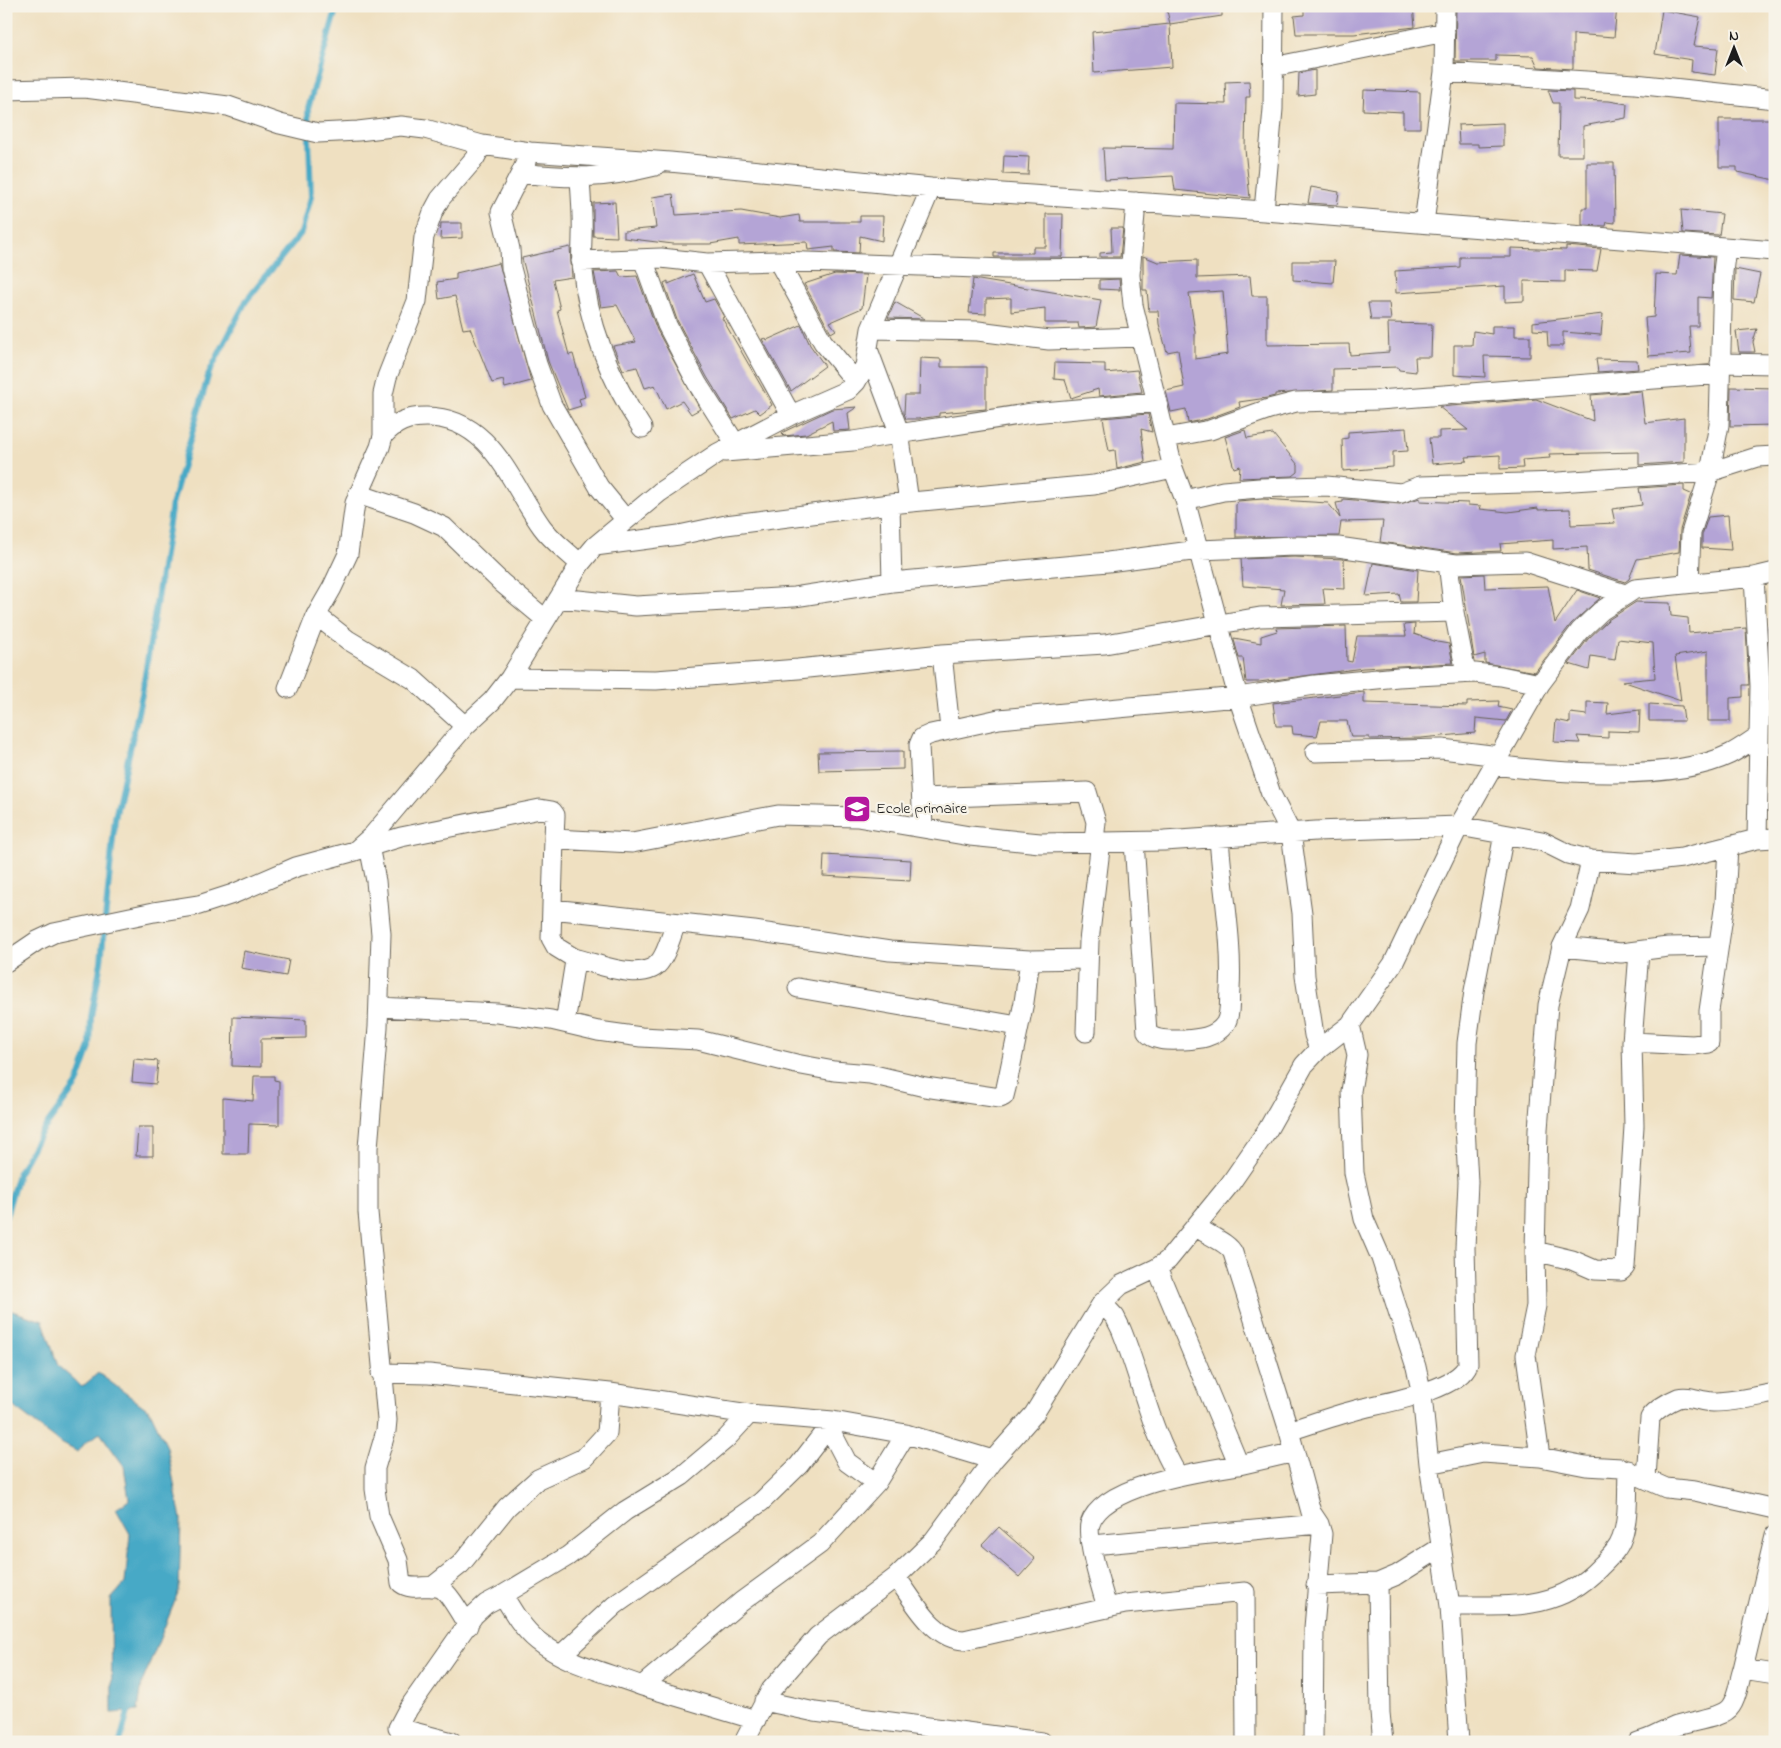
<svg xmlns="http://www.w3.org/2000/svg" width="1781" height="1748" viewBox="0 0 1781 1748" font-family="'Indie Flower',sans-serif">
<rect width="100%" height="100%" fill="#f7f3e8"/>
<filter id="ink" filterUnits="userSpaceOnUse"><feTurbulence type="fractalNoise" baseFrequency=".02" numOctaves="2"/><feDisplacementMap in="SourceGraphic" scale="10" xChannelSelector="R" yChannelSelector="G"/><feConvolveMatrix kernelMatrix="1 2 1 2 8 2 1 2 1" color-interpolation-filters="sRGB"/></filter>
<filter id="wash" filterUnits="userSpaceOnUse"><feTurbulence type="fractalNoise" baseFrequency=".0096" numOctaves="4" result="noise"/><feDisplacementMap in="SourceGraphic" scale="20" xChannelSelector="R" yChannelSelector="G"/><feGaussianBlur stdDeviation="1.12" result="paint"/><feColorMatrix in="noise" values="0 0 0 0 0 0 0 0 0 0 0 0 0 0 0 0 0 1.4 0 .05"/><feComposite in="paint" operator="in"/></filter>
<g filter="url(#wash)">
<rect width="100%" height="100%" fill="#efe0c1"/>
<path fill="#47a9c6" stroke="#326271" d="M 6,1309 L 43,1321 L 58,1366 L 82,1387 L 98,1373 L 150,1411 L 167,1447 L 181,1519 L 179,1591 L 142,1683 L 138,1711 L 112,1713 L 111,1599 L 125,1583 L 130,1534 L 116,1509 L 129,1500 L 124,1466 L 100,1433 L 85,1443 L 78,1452 L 59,1442 L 6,1401 Z"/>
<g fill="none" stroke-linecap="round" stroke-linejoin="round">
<path stroke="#47a9c6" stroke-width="6" d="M 6,1216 L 18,1174 L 41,1133 L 77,1084 L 90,1047 L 91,1017 L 101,962 L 115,818 L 142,694 L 172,504 L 209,373 L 246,301 L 301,233 L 311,197 L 308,109 L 337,6
M 120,1742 L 128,1712"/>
</g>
<g id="blocks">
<path fill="#b4a4d6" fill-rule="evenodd" d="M 1166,6 L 1222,6 L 1222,16 L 1170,24 Z
M 1304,6 L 1413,6 L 1415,27 L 1354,34 L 1296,34 L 1294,16 L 1304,15 Z
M 1456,6 L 1617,7 L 1614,37 L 1573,34 L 1573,69 L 1538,67 L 1533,56 L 1496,55 L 1496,61 L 1455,61 Z
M 1662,10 L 1700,17 L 1694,46 L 1718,48 L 1715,75 L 1691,72 L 1692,60 L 1655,54 Z
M 1170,24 L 1172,67 L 1094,73 L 1092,32 Z
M 1315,70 L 1315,94 L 1298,96 L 1299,73 Z
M 1249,81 L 1250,97 L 1246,97 L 1245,149 L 1250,198 L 1175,190 L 1173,176 L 1105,180 L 1103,148 L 1173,149 L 1174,103 L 1226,104 L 1225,82 Z
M 1364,90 L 1420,92 L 1420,128 L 1403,128 L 1403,112 L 1363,110 Z
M 1548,90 L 1573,91 L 1573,100 L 1609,101 L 1627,104 L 1626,118 L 1583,126 L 1583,156 L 1558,156 L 1559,103 L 1553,103 Z
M 1719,119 L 1771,119 L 1771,123 L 1775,123 L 1775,180 L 1737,172 L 1737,167 L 1719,167 Z
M 1503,123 L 1503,146 L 1478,147 L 1478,144 L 1459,144 L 1458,125 Z
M 1004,156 L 1029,157 L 1028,175 L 1003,174 Z
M 1587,163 L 1614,163 L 1615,223 L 1607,222 L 1606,226 L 1582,225 L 1582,208 L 1587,208 Z
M 1311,187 L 1339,192 L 1337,205 L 1308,203 Z
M 673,194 L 676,215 L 741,211 L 780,218 L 799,215 L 800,222 L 860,222 L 860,216 L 883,216 L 882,241 L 860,236 L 859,253 L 834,252 L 834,247 L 808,250 L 807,242 L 739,245 L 739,239 L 710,244 L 673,244 L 624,238 L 624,231 L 656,228 L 652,197 Z
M 615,202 L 617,237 L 593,236 L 593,203 Z
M 1681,210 L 1722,214 L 1719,235 L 1683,233 Z
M 1046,214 L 1063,214 L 1062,257 L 994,257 L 994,253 L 1033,253 L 1033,247 L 1046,247 Z
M 441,223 L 462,223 L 462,238 L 440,239 Z
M 1111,228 L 1123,228 L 1120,257 L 1100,257 L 1100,253 L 1112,252 Z
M 1566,246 L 1601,249 L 1597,271 L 1565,270 L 1565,282 L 1524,281 L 1524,301 L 1505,302 L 1505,286 L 1396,293 L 1395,271 L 1460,267 L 1460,257 L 1511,257 L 1511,248 L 1566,250 Z
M 570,247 L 572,277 L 553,280 L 560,309 L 557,310 L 569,355 L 573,354 L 585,397 L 579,399 L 581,406 L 568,410 L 548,361 L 522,258 Z
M 1680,255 L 1713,257 L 1711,298 L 1698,297 L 1698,326 L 1689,326 L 1691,353 L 1648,356 L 1645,318 L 1654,317 L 1656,274 L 1677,275 Z
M 1143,256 L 1158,262 L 1197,260 L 1197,278 L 1250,276 L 1252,296 L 1267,296 L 1267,345 L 1349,344 L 1350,355 L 1389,352 L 1388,323 L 1432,324 L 1431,357 L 1415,357 L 1416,372 L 1399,370 L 1398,367 L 1333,369 L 1333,390 L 1275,394 L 1275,396 L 1267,398 L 1239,402 L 1240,407 L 1207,419 L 1188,423 L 1186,409 L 1171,412 L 1166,391 L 1184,387 L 1178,350 L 1167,352 L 1159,324 L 1158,311 L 1149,311 L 1147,290 L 1143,290 ZM 1223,291 L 1228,354 L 1195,359 L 1195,332 L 1189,293 Z
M 1293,261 L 1335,261 L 1333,283 L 1293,280 Z
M 499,263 L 531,381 L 505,388 L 503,380 L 492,383 L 470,328 L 463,329 L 455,296 L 439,299 L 437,282 L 456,279 L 456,273 Z
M 1735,269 L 1760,274 L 1754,302 L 1734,300 Z
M 618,271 L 621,277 L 637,276 L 657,330 L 700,409 L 691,414 L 682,401 L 666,409 L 655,385 L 645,388 L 637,367 L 623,370 L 613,346 L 636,342 L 617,305 L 601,307 L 594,272 Z
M 693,274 L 705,302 L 714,299 L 724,317 L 722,318 L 772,405 L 760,414 L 755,409 L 733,419 L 707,377 L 677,320 L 664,283 L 668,281 L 668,284 Z
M 835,274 L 866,275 L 862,308 L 830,322 L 836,330 L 831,333 L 804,284 Z
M 973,279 L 1101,300 L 1096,327 L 1079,328 L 1078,323 L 1045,323 L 1045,308 L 1011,312 L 1011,298 L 986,299 L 986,314 L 969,313 Z
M 1119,279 L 1120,290 L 1099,289 L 1099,280 Z
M 895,302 L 925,319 L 888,318 Z
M 1368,303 L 1389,303 L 1391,320 L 1371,320 Z
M 1603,314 L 1601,335 L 1563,332 L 1563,346 L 1548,346 L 1547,331 L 1533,330 L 1533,322 Z
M 801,325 L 810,345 L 825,366 L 791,391 L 762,339 L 766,338 L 767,340 Z
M 1492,326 L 1515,326 L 1515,336 L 1530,336 L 1530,357 L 1484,356 L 1485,377 L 1454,375 L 1454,345 L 1472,345 L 1473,331 L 1492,334 Z
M 1757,329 L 1753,342 L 1755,352 L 1739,352 L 1736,331 Z
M 920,358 L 941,359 L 941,367 L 986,367 L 986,409 L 939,413 L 939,416 L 918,419 L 906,419 L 904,413 L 905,395 L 919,395 Z
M 1596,359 L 1637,360 L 1638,369 L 1598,372 Z
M 1055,363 L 1105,364 L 1105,373 L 1137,370 L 1142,392 L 1099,396 L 1098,389 L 1071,398 L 1065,380 L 1054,379 Z
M 1731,387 L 1775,388 L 1775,425 L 1730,426 Z
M 1641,391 L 1645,423 L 1684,418 L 1684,462 L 1639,465 L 1639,452 L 1549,454 L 1550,458 L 1522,460 L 1523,468 L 1500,469 L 1500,455 L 1466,457 L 1467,461 L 1432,464 L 1429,438 L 1439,438 L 1439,431 L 1468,430 L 1439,407 L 1536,399 L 1593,421 L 1591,395 Z
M 857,407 L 848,413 L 850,430 L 833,431 L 832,421 L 806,434 L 784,436 L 781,433 L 832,409 Z
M 1148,414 L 1152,432 L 1141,429 L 1145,462 L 1117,469 L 1115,450 L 1109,451 L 1103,418 Z
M 1406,428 L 1408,451 L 1393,452 L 1393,467 L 1343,471 L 1342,439 L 1348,438 L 1348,432 Z
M 1245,430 L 1247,438 L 1273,434 L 1298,465 L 1298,472 L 1293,476 L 1239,478 L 1240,466 L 1234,468 L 1225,437 Z
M 1684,485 L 1684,491 L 1691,494 L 1680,530 L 1679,552 L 1637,559 L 1629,579 L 1625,582 L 1588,570 L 1587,547 L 1553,549 L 1553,540 L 1500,544 L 1501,551 L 1457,553 L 1380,542 L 1383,521 L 1341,522 L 1339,536 L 1236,537 L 1236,505 L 1238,501 L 1263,499 L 1328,503 L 1340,518 L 1336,503 L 1343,502 L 1343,499 L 1400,504 L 1420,498 L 1420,501 L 1468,503 L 1468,505 L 1481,506 L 1480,509 L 1508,512 L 1538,508 L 1538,510 L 1570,509 L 1571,525 L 1615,523 L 1612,509 L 1642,505 L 1639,488 Z
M 1728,515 L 1731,550 L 1702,548 L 1702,535 L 1708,517 Z
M 1294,557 L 1344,559 L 1345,589 L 1323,588 L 1325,604 L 1281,605 L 1284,589 L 1243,586 L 1241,559 Z
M 1373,563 L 1418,570 L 1416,602 L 1401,602 L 1399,594 L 1366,596 Z
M 1484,574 L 1485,588 L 1548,586 L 1555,623 L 1577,590 L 1600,598 L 1571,624 L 1535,672 L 1485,663 L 1485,654 L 1474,657 L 1461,575 Z
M 1636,602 L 1670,603 L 1671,616 L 1688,618 L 1689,633 L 1746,628 L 1749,685 L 1743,685 L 1743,697 L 1730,698 L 1730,721 L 1708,721 L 1708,651 L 1675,656 L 1681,701 L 1622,681 L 1655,678 L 1653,643 L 1618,639 L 1615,660 L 1591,656 L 1589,670 L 1569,664 L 1588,639 L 1608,620 Z
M 1415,624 L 1414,634 L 1437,642 L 1449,644 L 1453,663 L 1363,668 L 1259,682 L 1246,682 L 1243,658 L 1239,658 L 1234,640 L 1234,638 L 1261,643 L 1261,636 L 1277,631 L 1276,628 L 1346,626 L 1347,661 L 1352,662 L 1357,636 L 1406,636 L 1404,625 Z
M 1775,626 L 1775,684 L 1771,684 L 1768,627 Z
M 1364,692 L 1364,703 L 1467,706 L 1467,702 L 1499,701 L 1498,707 L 1512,710 L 1506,721 L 1476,718 L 1475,733 L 1421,738 L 1369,739 L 1369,737 L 1351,737 L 1347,721 L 1321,721 L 1317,736 L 1293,734 L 1292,726 L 1276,726 L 1273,703 Z
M 1587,702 L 1608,703 L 1607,714 L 1640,710 L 1639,732 L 1608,731 L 1608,738 L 1577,736 L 1580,743 L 1554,742 L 1556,720 L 1570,723 L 1570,713 L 1587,715 Z
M 1649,704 L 1682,706 L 1684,721 L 1649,721 Z
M 903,751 L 903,769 L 819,771 L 818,752 Z
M 824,855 L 911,860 L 910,881 L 823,876 Z
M 244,951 L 289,960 L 286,976 L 241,968 Z
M 233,1017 L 306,1020 L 306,1038 L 261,1039 L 261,1067 L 232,1066 Z
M 134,1059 L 158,1061 L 156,1084 L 132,1082 Z
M 254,1076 L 274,1076 L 274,1080 L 279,1081 L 279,1125 L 249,1124 L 248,1154 L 223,1154 L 223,1098 L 253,1101 Z
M 138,1127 L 153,1127 L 153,1156 L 136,1156 Z
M 999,1527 L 1035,1559 L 1019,1577 L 982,1545 Z"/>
</g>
</g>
<g filter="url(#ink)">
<use href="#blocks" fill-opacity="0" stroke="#666156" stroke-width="1"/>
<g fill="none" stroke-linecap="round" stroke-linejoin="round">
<g stroke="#666156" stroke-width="21">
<path id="street" d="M 1273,67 L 1445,32
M 1444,72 L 1635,84 L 1775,99
M 6,90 L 85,88 L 228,106 L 280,124 L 318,133 L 358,131 L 401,126 L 425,129 L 482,145 L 530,152 L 670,162 L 931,188 L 1264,211 L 1775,251
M 526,162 L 521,173 C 574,179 602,179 655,166
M 521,173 L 501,212 L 510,249 L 511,268 L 521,306 L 537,364 L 552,405 L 599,487 L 626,520
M 580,178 C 581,198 583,217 582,236 C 582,245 581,254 582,263 C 587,321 610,380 642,428
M 1136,202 L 1130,275 L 1133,305 L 1173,468 L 1185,500 L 1238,697 L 1271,794 L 1291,833 L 1302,913 L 1305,976 L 1314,1035 L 1319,1049
M 1264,211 L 1273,109 L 1274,6
M 1424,223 L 1444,72 L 1445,6
M 643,259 L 667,325 L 697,383 L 735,443
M 581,261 L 661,258 L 707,263 L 778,261 L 1006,269 L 1131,268
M 778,261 L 823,342 L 856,382
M 707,263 L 791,415
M 871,329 L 978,331 L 1049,340 L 1141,337
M 869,352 L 899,432 L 909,502
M 1720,363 L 1775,364
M 383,436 C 395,422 408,417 426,417 C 491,417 510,483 542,527 C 552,541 568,552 580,564
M 1166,438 L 1210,430 L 1269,409 L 1296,402 L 1379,400 L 1720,374
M 725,452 L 853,441 L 1032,413 L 1156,402
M 358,494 L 414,513 L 444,527 L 502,583 L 545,619
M 1185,500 L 1223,491 L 1259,488 L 1326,486 L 1401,493 L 1420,486 L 1558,482 L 1710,472 L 1757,457 L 1775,456
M 890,504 L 892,582
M 595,546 L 679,535 L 726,525 L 890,504 L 1094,485 L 1173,468
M 1754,577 L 1760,686 L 1757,839
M 1689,583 L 1691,533 L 1710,472 L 1719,425 L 1723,272 L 1726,248
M 559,598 L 636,606 L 794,597 L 892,582 L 1108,562 L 1199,550 L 1294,546 L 1338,547 L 1456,564 L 1525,562 L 1625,594
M 1454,612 L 1466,673
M 316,615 L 348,640 L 413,679 L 465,726
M 942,654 L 950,729
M 510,678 L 656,680 L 798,669 L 942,654 L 1105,644 L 1260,617 L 1454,612 L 1448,563
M 288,688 L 316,616 L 332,588 L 348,554 L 355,503 L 380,447 L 383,436 L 383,394 L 387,377 L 417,301 L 424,237 L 433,212 L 440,199 L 475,158 L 482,145
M 1315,752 L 1442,749 L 1499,756
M 1494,765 C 1556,773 1674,782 1730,754 C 1740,749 1749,742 1759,736
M 922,798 L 1087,792 L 1096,822 L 1094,841
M 923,827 L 919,745 L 922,738 L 931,734 L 999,719 L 1238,697 L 1315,685 L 1398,677 L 1475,673 L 1501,676 L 1540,684
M 554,839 L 551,938 L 556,947 L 574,958 L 575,961 L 565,1023
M 1134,842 L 1147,1032 C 1154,1042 1172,1040 1183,1040 C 1198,1039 1215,1038 1225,1024 C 1231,1015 1229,1000 1230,990 C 1233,939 1222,888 1219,837
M 369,846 L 376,881 L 381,934 L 378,1027 L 368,1148 L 368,1212 L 387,1420 L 386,1431 L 375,1468 L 375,1489 L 379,1516 L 398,1560 L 401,1583 C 413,1592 427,1583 440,1588 C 448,1591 463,1618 468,1626
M 355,851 L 401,837 L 540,809 L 552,811 L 555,815 L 554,839 L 632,843 L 778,815 L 857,817 L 970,836 L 1040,843 L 1164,841 L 1316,831 L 1459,826 L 1542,841 L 1568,854 L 1591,860 L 1637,863 L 1682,858 L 1757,839 L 1775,838
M 552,909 L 754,931 L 890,951 L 1030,960 L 1088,959
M 1562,947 L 1621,953 L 1668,947 L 1718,946
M 574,958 C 596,963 646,985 661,960 C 668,950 671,935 676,924
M 6,962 L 37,941 L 54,933 L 154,912 L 199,905 L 233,894 L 296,867 L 355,851 L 373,835 L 465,726 L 492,701 L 510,678 L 580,564 L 595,546 L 660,492 L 718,453 L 791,415 L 848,390 L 856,382 L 865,366 L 871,329 L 931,188
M 798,988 L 1018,1026
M 379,1007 L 497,1013 L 551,1020 L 598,1031 L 641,1037 L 698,1040 L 796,1064 L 834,1071 L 870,1074 L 925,1087 L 1000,1098 L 1004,1096 L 1006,1088 L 1024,1002 L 1030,960
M 1350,1025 L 1357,1055 L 1351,1091 L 1354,1173 L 1364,1219 L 1381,1258 L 1416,1367 L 1422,1395 L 1429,1464 L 1450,1606 L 1459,1742
M 1086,1032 L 1089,941 L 1101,841
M 1632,1042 L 1693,1045 L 1709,1043 L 1709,1011 L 1725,903 L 1728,846
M 1197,1227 C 1207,1235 1229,1243 1233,1253 L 1289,1431 L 1311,1512 L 1319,1524 L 1322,1534 L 1314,1628 L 1313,1742
M 1535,1251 L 1572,1260 L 1595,1270 L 1621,1271 L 1625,1267 L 1634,1126 L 1632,1042 L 1639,952
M 1157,1268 L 1239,1465 L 1295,1452
M 1102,1303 L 1115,1317 L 1121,1329 C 1141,1377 1150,1430 1178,1476
M 381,1373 L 429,1374 L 610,1393 L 749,1414 L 833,1421 L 906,1434 L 993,1460
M 1289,1431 C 1311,1424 1333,1416 1356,1410 C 1382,1403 1458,1391 1468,1364 L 1465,1248 L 1468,1182 L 1465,1126 L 1467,1043 L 1474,991 L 1504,834
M 825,1432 L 835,1439 L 847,1462 L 876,1483
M 1540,1457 L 1526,1355 L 1536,1306 L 1535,1251 L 1538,1129 L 1548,1005 L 1562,947 L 1580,909 L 1591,860
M 1429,1464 L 1483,1453 L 1540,1457 L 1586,1466 L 1621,1468 L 1666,1488 L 1695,1491 L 1775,1509
M 1646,1478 L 1650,1418 C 1655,1410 1668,1402 1678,1398 C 1689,1395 1701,1402 1713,1402 C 1734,1402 1754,1397 1775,1393
M 1093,1545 L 1319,1524
M 896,1577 C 914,1600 932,1639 964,1640 L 1125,1604 L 1245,1592 L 1246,1742
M 1316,1585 L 1378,1583
M 432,1587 L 461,1564 L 507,1507 L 538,1479 L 584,1458 L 607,1433 L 610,1393
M 1450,1606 C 1506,1605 1556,1613 1599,1568 C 1608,1559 1618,1550 1622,1538 C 1629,1518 1627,1492 1628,1470
M 1107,1607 C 1102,1591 1086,1538 1090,1524 C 1103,1484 1203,1471 1239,1465
M 561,1655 L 615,1605 L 761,1502 L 799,1465 L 833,1421
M 1743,1669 L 1775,1535
M 642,1686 C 608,1673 567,1664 538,1641 C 523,1629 513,1612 503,1595 L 568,1556 L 625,1511 L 682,1476 L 726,1439 L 749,1414
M 764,1701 L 815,1712 L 1042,1742
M 756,1720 L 642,1686 L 741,1602 L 820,1544 L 876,1483 L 906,1434
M 452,1742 L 398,1728 L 408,1709 L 474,1615 L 486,1604 L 503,1595
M 744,1742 L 771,1690 L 818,1636 L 896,1577 L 934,1540 L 993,1460 L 1034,1414 L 1102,1303 L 1121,1285 L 1157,1268 L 1168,1260 L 1230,1184 L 1268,1129 L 1304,1065 L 1319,1049 L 1350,1025 L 1393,964 L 1459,826 L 1540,684 L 1580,631 L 1601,611 L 1635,589 L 1754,577 L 1775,572
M 1383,1742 L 1380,1713 L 1378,1583 L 1397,1575 L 1440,1548
M 1638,1742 C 1652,1739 1661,1732 1674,1727 C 1688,1721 1723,1719 1731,1706 C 1738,1696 1739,1680 1743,1669 L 1775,1674"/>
</g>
<use href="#street" stroke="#fff" stroke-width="19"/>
</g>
</g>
<defs>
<g id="school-square" transform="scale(1.4375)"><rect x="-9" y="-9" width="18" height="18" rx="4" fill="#b5179e" stroke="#f7f3e8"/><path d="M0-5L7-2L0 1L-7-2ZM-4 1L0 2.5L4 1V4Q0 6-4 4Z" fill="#fff"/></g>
</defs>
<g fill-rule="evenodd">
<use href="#school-square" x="857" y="809"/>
</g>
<g text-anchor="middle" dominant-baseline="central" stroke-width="4.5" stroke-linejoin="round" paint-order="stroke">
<g font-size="16" fill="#1c1c1c" stroke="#f7f3e8" text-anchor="start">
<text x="876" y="809">Ecole primaire</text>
</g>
</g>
<rect width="1781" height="1748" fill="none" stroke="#f7f3e8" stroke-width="25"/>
<g transform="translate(1734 48)" stroke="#f7f3e8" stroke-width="4" paint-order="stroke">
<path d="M0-4L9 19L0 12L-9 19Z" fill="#1c1c1c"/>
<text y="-8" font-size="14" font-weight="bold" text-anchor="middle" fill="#1c1c1c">N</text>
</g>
</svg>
